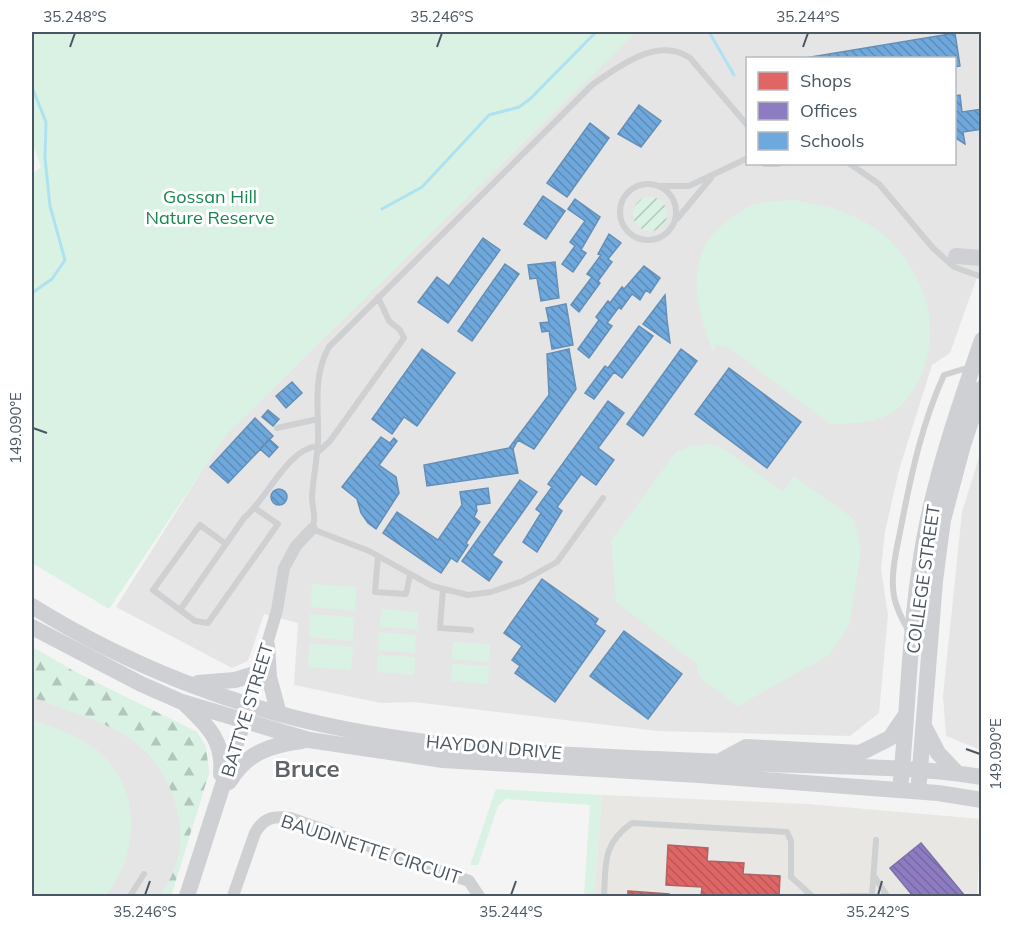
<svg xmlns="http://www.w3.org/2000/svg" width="1013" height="928" viewBox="0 0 1013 928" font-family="Mulish,sans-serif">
<defs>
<pattern id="forest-firs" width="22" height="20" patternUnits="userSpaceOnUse" patternTransform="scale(1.5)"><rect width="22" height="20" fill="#d9f2e3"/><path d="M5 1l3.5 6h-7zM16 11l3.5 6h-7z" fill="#b2c7bb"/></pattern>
<pattern id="garden-furrows" width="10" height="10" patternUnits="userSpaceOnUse" patternTransform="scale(1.5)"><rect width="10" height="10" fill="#d9f2e3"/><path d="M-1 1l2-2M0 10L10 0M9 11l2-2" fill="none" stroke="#b2c7bb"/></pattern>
<pattern id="shops-back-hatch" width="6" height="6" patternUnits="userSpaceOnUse" patternTransform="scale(1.5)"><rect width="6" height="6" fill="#e06666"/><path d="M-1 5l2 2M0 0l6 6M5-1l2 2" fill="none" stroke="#b85757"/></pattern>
<pattern id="offices-back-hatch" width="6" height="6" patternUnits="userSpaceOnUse" patternTransform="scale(1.5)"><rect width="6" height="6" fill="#8e7cc3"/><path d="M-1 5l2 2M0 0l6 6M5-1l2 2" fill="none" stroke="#7668a2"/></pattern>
<pattern id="schools-back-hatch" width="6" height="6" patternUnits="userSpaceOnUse" patternTransform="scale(1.5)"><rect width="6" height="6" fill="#6fa8dc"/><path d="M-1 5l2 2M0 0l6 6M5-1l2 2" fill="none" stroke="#5d8cb6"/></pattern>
</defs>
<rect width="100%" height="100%" fill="#f4f4f4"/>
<path fill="#e8e7e3" d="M 602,795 L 808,804 L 981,819 L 977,896 L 594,896 Z"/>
<path fill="#e6e5e6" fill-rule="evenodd" d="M 635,32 L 981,32 L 981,266 L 950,353 L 932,365 L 899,470 L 885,532 L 881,569 L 888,615 L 879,713 L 850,736 L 658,731 L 414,702 L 381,703 L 294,685 L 298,623 L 264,614 L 248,661 L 232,668 L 116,607 L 226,433 ZM 748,58 L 954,58 L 954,164 L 748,164 Z
M 981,451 L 981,750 L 946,736 L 943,696 L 962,512 Z
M 32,647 L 79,674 L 197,732 L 206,747 L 209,773 L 171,896 L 32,896 Z"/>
<path fill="url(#forest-firs)" d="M 32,647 L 79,674 L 197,732 L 206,747 L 209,773 L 171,896 L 160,896 C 164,889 170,881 173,872 C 192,827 171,768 133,741 C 104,720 64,710 32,697 Z"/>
<path fill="#d9f2e3" d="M 32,32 L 636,32 L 227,434 L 109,609 L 32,563 L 32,174 L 41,167 L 32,142 Z
M 793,200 C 831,206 870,217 896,247 C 913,267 930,299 930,326 C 931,360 917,401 885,416 C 869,424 848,423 831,424 L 729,348 L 717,345 L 713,352 C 695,304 681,251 732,218 C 740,213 748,205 756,204 C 768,201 781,201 793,200 Z
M 707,444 L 719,446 L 783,492 L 794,476 L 854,519 L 861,551 L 849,626 L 829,655 L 738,706 L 699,677 L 697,664 L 616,602 L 611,541 L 676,452 L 691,446 Z
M 312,584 L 356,587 L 355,611 L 311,607 Z
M 381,609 L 418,612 L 417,629 L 380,627 Z
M 310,614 L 354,617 L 353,641 L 309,637 Z
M 379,632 L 416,635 L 415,653 L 378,650 Z
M 453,642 L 490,644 L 489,662 L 452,659 Z
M 309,643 L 353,647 L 351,670 L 308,667 Z
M 378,655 L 415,657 L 414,675 L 377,672 Z
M 452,664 L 489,666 L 488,684 L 451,681 Z
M 32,720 C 55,728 79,735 98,751 C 142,788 140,855 105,896 L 32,896 Z
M 496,789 L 602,795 L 594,896 L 584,896 L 590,805 L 506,799 L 498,806 L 478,865 L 470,865 Z"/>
<path fill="url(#garden-furrows)" d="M633 214a17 17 0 1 1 34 0a17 17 0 1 1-34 0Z"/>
<path fill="url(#shops-back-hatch)" stroke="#b36164" stroke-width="1.5" d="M 668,845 L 708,848 L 707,861 L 744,863 L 743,874 L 780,876 L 779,896 L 701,896 L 702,887 L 666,885 Z
M 628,891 L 669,894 L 669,896 L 628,896 Z"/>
<path fill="url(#offices-back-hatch)" stroke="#7a71a6" stroke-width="1.5" d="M 921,843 L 965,896 L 913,896 L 890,868 Z"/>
<path fill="url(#schools-back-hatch)" stroke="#648fb7" stroke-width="1.5" d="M 955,33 L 960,66 L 954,67 L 954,58 L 805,58 Z
M 960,95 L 962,112 L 982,109 L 982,129 L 963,132 L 965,144 L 954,137 L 954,96 Z
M 639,105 L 661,121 L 641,147 L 618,134 Z
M 590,123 L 609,138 L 567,197 L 547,183 Z
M 543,196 L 565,211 L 546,239 L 524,224 Z
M 575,199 L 600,217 L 581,250 L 586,253 L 573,272 L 562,264 L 575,246 L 570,242 L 585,221 L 568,209 Z
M 609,234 L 621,243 L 608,259 L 612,262 L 598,281 L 600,283 L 579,312 L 571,305 L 592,277 L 587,274 L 601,255 L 598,254 Z
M 483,238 L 500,250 L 448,323 L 418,302 L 437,277 L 449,286 Z
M 555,262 L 559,298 L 541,301 L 537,278 L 530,279 L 528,265 Z
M 505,264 L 519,274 L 472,341 L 458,331 Z
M 644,266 L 660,278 L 650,293 L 646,290 L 640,300 L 632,294 L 621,309 L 619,307 L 607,323 L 612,326 L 589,358 L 578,349 L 599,320 L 596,317 L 608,301 L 610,303 L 622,287 L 624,289 Z
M 665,295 L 667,320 L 670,343 L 643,324 Z
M 566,304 L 573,345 L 552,349 L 549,331 L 542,332 L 540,323 L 549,322 L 546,308 Z
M 639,326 L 653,336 L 622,378 L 614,372 L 594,399 L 585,393 L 605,366 L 608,368 Z
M 422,349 L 455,373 L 417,426 L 404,417 L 392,434 L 372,419 Z
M 569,349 L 576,389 L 534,449 L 518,440 L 513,449 L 518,473 L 427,486 L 424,465 L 509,448 L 549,395 L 547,354 Z
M 681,349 L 697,361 L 643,436 L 627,424 Z
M 729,368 L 801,422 L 767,468 L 695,414 Z
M 292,382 L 302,393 L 286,408 L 276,396 Z
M 608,401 L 624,413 L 598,448 L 614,460 L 596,485 L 581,474 L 557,507 L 562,511 L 537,552 L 523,542 L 541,513 L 536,509 L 552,487 L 548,484 Z
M 268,410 L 279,419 L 273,426 L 262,417 Z
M 255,418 L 273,436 L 228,483 L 210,467 Z
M 381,437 L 390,443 L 394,438 L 397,441 L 379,465 L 396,477 L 399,493 L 376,529 L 368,523 L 361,513 L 357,499 L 342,487 Z
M 269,439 L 278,447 L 269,457 L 260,449 Z
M 520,480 L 537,492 L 492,555 L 502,562 L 489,581 L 462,561 Z
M 488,488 L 490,503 L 476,505 L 477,511 L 474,517 L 480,522 L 466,543 L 468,545 L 457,562 L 451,558 L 441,573 L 383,533 L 397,512 L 438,540 L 462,505 L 460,492 Z
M271 497a8 8 0 1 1 16 0a8 8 0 1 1-16 0Z
M 542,579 L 598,619 L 595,624 L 605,631 L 555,702 L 515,673 L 520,666 L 512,660 L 522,646 L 504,633 Z
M 624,631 L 682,674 L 648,719 L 590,676 Z"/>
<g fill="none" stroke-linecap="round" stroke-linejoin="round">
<path stroke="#aee2f0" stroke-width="3" d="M 709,32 L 734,75
M 32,87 L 46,122 L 45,158 L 50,206 L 65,260 L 52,279 L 32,293
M 382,209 L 422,187 L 489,115 L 519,107 L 530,99 L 596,32"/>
<path stroke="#ced0d2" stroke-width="6" d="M 765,164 L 778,164
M 850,164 L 879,184 L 933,248 L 954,267 L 982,277
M620 212a28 28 0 1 1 56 0a28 28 0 1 1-56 0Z
M 659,186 L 689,186 L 748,158
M 677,219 L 711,178
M 277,428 L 318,419
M 317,453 L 330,441 L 404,338 L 400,330 L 389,321 L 378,297
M 603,498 L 557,562 L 523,581 L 491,592 L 468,595 L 432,586 L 369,551 L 312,529 C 317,518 312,508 312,497 C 313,479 317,460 318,442 C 319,409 312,377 329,347 L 592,85 C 619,66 658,36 690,58 L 748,126
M 226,544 L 200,525 L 153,590 L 195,621 L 208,623 L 278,524 L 256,509
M 378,556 L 375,592 L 406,594 L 410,575
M 443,589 L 440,628 L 471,630
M 180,610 L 244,518 C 267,499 288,448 318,446
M 908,630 C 902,619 896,608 894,596 C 890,574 897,548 901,527 C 911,475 922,423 944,375 L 970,367
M 874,876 L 887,896
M 130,896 L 144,874
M 604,896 C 606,863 602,844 632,823 L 787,832 L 791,841 L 791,877 L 812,896
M 842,896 L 870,896
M 872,896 L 876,840"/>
<path stroke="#ced0d2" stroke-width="12" d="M 265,651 L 277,610 L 284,568 L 296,546 L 312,529
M 249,704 L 260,667
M 233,896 L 255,833 C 264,817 274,816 290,818 L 469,881 L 479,896"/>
<path stroke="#ced0d4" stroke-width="16" d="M 956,256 L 982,258
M 32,606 C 127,665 235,708 345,729 C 484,756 630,757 771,764 C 841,767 912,766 982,777
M 32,627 L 141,684 L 182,702 L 309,740 L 443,760 L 699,775 L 938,793 L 982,800
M 267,645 L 269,677 L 279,714
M 198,683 L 235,680 L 258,673
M 186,705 C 208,726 224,741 221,774
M 924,726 L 938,753 L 957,773
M 722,760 L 746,747 L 860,753 L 890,738 L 905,716
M 901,780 C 909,696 910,608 927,524 C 940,461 961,401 982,340
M 229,782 C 246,753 270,745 302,741
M 919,782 L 935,581 L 943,520 L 963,445 L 982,388
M 187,896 L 247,710"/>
</g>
<path fill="none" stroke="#4a5661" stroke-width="2" d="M 70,47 L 75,33M 437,47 L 442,33M 803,47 L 808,33M 33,428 L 47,433M 966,749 L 980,754M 145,895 L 150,881M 511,895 L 516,881M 878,895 L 882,881"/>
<g text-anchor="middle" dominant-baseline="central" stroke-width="6" stroke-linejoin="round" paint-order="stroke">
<g font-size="18" fill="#17864f" stroke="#fff">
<text x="210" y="196">Gossan Hill<tspan x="210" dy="21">Nature Reserve</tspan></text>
</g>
<g font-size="18" fill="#4a5661" stroke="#fff">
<text transform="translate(923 579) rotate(-82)">COLLEGE STREET</text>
<text transform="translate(247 710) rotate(-73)">BATTYE STREET</text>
<text transform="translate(494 747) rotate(5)">HAYDON DRIVE</text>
<text transform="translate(371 849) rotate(18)">BAUDINETTE CIRCUIT</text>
</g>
<g font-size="24" font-weight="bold" fill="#5f6368" stroke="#fff">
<text x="307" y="768">Bruce</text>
</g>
</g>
<rect width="1013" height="928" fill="none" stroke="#ffffff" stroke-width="66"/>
<rect x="746" y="57" width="210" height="108" fill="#ffffff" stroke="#b7bbc0" stroke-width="1.5"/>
<rect x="758" y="72" width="30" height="18" fill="#e06666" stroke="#b7bbc0" stroke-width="1.5"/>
<text x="800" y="87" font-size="18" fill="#4a5661">Shops</text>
<rect x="758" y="102" width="30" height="18" fill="#8e7cc3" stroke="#b7bbc0" stroke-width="1.5"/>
<text x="800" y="117" font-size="18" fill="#4a5661">Offices</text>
<rect x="758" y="132" width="30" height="18" fill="#6fa8dc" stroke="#b7bbc0" stroke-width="1.5"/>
<text x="800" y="147" font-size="18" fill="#4a5661">Schools</text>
<rect x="33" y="33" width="947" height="862" fill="none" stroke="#4a5661" stroke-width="2"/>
<g font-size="15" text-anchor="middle" fill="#4a5661">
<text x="75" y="22">35.248°S</text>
<text x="442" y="22">35.246°S</text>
<text x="808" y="22">35.244°S</text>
<text transform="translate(16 428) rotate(-90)" y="5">149.090°E</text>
<text transform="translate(996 754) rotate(-90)" y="5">149.090°E</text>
<text x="145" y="917">35.246°S</text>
<text x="511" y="917">35.244°S</text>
<text x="878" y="917">35.242°S</text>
</g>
</svg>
